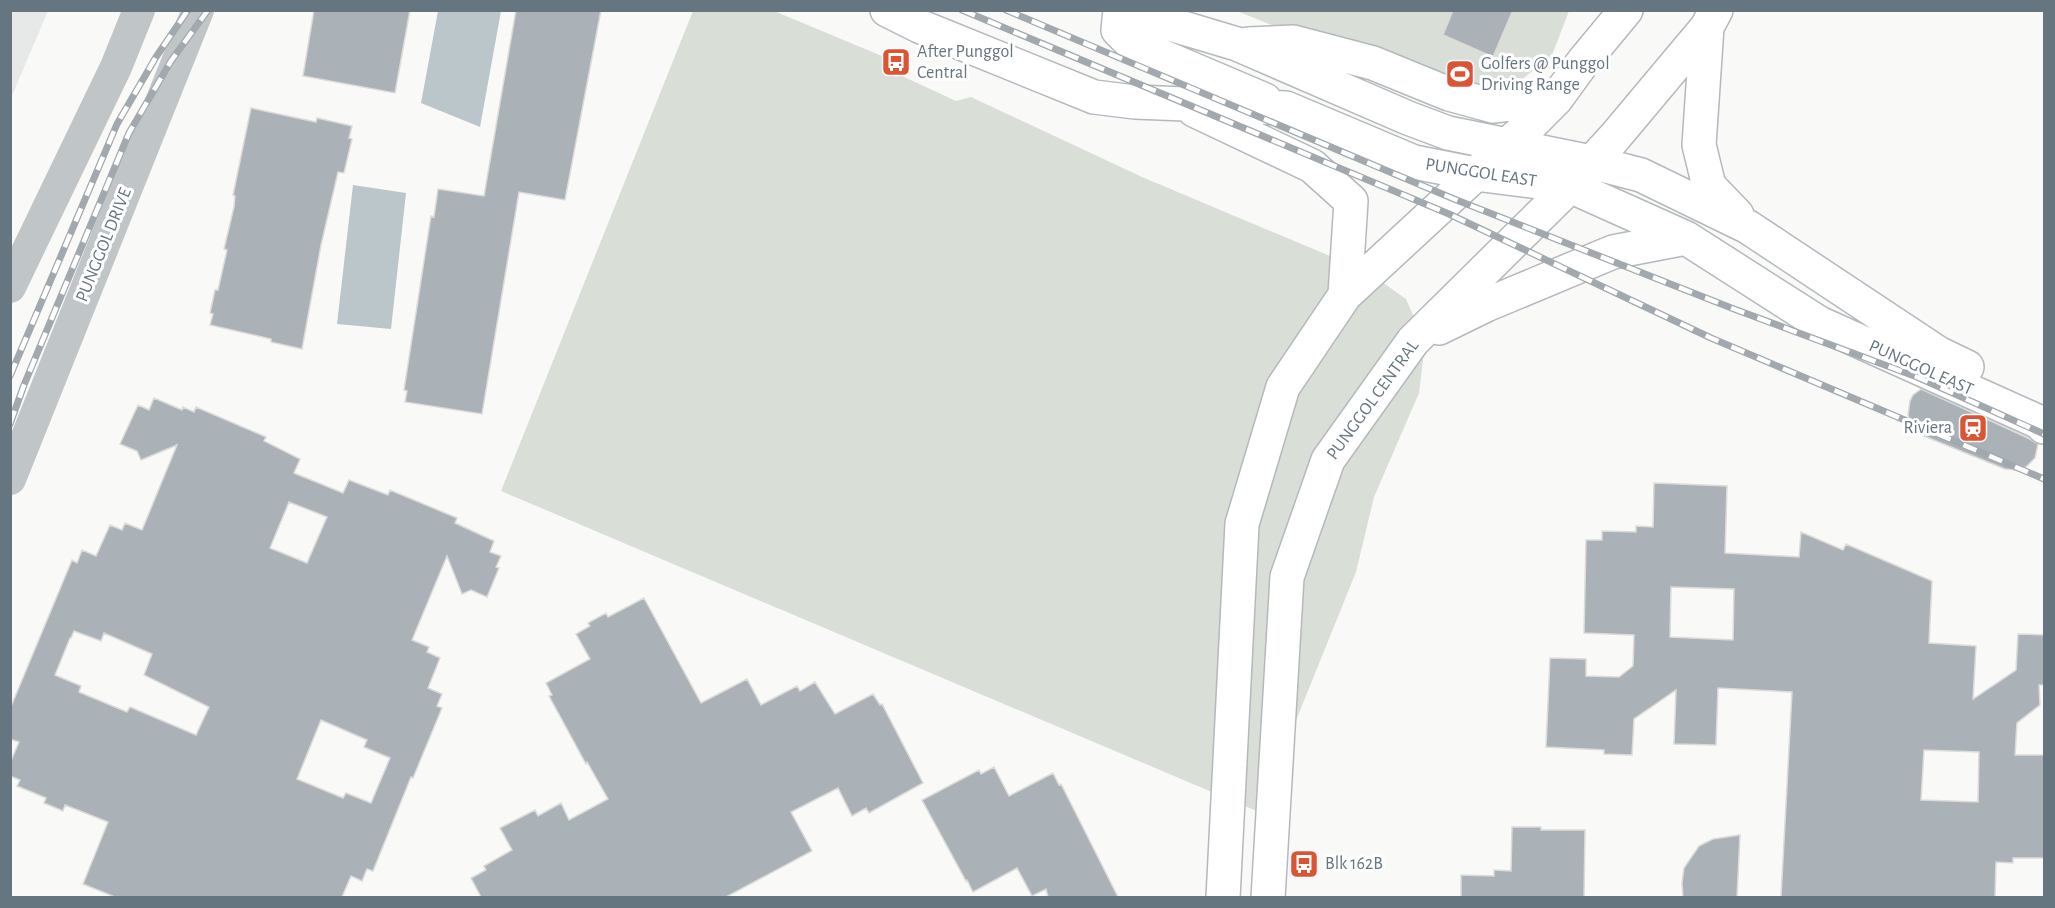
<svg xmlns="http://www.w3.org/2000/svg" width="2055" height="908" viewBox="0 0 2055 908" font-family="'Alegreya Sans',sans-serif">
<rect width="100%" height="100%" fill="#f9f9f7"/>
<path fill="#e7e8e8" d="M 11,10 L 48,11 L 11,98 L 10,11 Z"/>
<path fill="#d9ded6" d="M 693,11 L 774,11 L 882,56 L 889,70 L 956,101 L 971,97 L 1142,177 L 1368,272 L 1406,299 L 1425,343 L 1419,393 L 1374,497 L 1356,572 L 1259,812 L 501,491 Z
M 1237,11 L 1569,11 L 1552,55 L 1504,94 L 1456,100 Z"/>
<path fill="#bac6ca" d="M 438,11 L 501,11 L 480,127 L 421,103 Z
M 353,185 L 406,193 L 391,329 L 337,324 Z"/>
<path fill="#aab2b7" stroke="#dbdbd9" stroke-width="1.5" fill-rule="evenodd" d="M 314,10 L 410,10 L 395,93 L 303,76 Z
M 516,10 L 601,10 L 565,200 L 519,192 L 482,414 L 405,402 L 407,391 L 404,390 L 431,216 L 434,217 L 438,189 L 484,196 Z
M 1453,10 L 1513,10 L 1493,57 L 1443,35 Z
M 251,108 L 316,122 L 317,118 L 352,126 L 349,138 L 352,139 L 344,173 L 338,172 L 321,245 L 302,349 L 271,342 L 271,339 L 210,325 L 213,314 L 210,313 L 215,290 L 218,290 L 227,250 L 224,249 L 234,207 L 235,196 L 233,195 Z
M 1921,389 L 2028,438 L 2038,444 L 2035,458 L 2026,467 L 2017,470 L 2005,469 L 1924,436 L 1911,422 L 1908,415 L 1910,401 L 1913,395 Z
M 154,398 L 182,410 L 183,407 L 194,412 L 196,407 L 266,437 L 264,441 L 300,459 L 294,473 L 343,493 L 349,480 L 388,495 L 390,490 L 457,518 L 455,523 L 494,541 L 490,552 L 501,556 L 496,567 L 499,568 L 487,597 L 471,590 L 462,594 L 447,556 L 412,640 L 429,647 L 427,652 L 440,658 L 428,688 L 442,694 L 437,706 L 442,708 L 413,778 L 411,777 L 373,871 L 367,869 L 362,881 L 351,876 L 342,897 L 115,897 L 83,884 L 108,822 L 65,805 L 63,811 L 44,803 L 46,798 L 17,786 L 20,780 L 10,776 L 10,763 L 19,742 L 10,739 L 10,709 L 72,560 L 77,563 L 82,550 L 96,556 L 110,525 L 122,530 L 125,523 L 142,530 L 177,445 L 141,460 L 137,451 L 120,444 L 138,405 L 149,410 ZM 289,502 L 327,517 L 307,563 L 270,548 ZM 74,631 L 101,641 L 104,633 L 152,654 L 144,675 L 209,707 L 196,735 L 130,707 L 127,712 L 79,692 L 81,686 L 55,675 L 70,638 L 71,638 ZM 321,720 L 367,740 L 364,747 L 390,758 L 371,803 L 346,793 L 343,798 L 297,779 Z
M 1654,483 L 1727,486 L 1725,553 L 1799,557 L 1801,532 L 1843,550 L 1846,544 L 1932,581 L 1929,643 L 1976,646 L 1973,699 L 2016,670 L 2018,634 L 2044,635 L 2044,685 L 2039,685 L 2040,705 L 2017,723 L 2015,755 L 2044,755 L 2044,858 L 2013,858 L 2013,863 L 1996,862 L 1995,897 L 1781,897 L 1792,692 L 1718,688 L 1716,745 L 1674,744 L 1676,690 L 1634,719 L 1632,755 L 1604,754 L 1604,750 L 1546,747 L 1550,658 L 1586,659 L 1586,676 L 1619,677 L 1633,666 L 1634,635 L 1584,633 L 1586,540 L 1602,540 L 1602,531 L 1636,532 L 1636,526 L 1653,527 ZM 1671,587 L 1734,589 L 1733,640 L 1670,637 ZM 1924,750 L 1979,752 L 1978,802 L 1921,800 Z
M 644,598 L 701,703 L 747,679 L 761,705 L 797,686 L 800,691 L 815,682 L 835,714 L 873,694 L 880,705 L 882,704 L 923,783 L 869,813 L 866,808 L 852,816 L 838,788 L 791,812 L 812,851 L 726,897 L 481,897 L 471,878 L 486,870 L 484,866 L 512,850 L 500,828 L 535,810 L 538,816 L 561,803 L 569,820 L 608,799 L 587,762 L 586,764 L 549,696 L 552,695 L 546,683 L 590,659 L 576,634 L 590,626 L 588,623 L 606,613 L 608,617 Z
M 994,767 L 1009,796 L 1053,773 L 1059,785 L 1061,784 L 1118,897 L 1048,897 L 1046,889 L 1032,896 L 1017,868 L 973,892 L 967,880 L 966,881 L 922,800 L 979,770 L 981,774 Z
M 1512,827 L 1541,827 L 1541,830 L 1585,830 L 1584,897 L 1461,897 L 1461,875 L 1494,876 L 1494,870 L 1511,871 Z
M 1740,835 L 1737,897 L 1683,897 L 1682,883 L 1684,868 L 1699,846 L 1713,839 Z"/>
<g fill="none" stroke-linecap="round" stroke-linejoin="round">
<g stroke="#b4b9bd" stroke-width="36">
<path id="major" d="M 887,10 L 919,26 L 1094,97 L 1135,102 L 1286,108 L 1414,162 L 1475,174 L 1570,186 L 1686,238 L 1819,323 L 2039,422 L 2044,427
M 1120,10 L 1118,30 L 1131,43 L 1265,100
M 1123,10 L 1237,44 L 1408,118 L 1448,133 L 1591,162 L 1641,175 L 1748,227 L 1938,353 L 1967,367
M 1707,27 L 1699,145 L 1709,186 L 1737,215
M 1248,44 L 1293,42 L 1373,63 L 1449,94 L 1493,106 L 1556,99
M 1194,110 L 1312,166 L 1351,201 L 1345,295
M 1439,328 L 1486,305 L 1613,252 L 1686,238
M 1223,898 L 1242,524 L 1283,387 L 1345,295 L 1506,146 L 1531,124 L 1556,99 L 1583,62 L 1626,10
M 1268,898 L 1287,577 L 1328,460 L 1413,341 L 1570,186 L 1614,138 L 1707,27 L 1716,10"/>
</g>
<path stroke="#c0c5c8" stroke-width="32" d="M 10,287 L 116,67 L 139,10
M 10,479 L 198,10"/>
<use href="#major" stroke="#fff" stroke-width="33"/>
<g stroke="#a2a9ae" stroke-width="7">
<path id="rail" d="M 962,10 L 1449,214 L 1711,338 L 2044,479
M 1006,10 L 1454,199 L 1734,309 L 1917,377 L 2044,434
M 10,376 L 117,124 L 156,57 L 188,10
M 10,424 L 24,385 L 129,133 L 171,61 L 208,10"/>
</g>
<use href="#rail" stroke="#fff" stroke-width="4.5" stroke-dasharray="14" stroke-linecap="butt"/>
</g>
<defs>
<g id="bus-square" transform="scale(1.5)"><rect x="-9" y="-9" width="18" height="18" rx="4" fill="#db5535" stroke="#fff"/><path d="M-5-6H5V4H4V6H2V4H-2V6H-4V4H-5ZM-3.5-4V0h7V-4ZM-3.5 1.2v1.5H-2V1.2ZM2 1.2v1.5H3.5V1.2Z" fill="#fff"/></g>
<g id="stadium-square" transform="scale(1.5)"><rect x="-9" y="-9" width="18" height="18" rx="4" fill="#db5535" stroke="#fff"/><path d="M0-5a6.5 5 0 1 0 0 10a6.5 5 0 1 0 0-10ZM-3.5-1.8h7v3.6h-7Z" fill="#fff"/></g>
<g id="station-square" transform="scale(1.5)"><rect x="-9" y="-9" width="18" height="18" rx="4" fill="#db5535" stroke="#fff"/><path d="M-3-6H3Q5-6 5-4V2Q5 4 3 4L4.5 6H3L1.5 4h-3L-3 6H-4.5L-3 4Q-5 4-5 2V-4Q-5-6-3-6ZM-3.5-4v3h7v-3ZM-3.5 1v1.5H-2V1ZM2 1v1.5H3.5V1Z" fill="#fff"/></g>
</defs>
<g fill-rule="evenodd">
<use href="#bus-square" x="896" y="62"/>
<use href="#stadium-square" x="1460" y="74"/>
<use href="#station-square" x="1973" y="428"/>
<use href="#bus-square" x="1304" y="864"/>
</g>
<g text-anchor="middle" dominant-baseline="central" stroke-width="6" stroke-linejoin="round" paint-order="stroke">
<g font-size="18" fill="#667680" stroke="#fff" text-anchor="start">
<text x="917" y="52">After Punggol<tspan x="917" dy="21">Central</tspan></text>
<text x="1481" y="64">Golfers @ Punggol<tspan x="1481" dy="21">Driving Range</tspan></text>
<text x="1952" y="428" text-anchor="end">Riviera</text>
<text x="1325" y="864">Blk 162B</text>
</g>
<g font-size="18" fill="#667680" stroke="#fff">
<text transform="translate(1481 173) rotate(9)">PUNGGOL EAST</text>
<text transform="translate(104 245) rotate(-68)">PUNGGOL DRIVE</text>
<text transform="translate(1921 368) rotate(24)">PUNGGOL EAST</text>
<text transform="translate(1373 400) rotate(-54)">PUNGGOL CENTRAL</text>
</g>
</g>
<rect width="2055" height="908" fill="none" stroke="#667680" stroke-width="24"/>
</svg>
